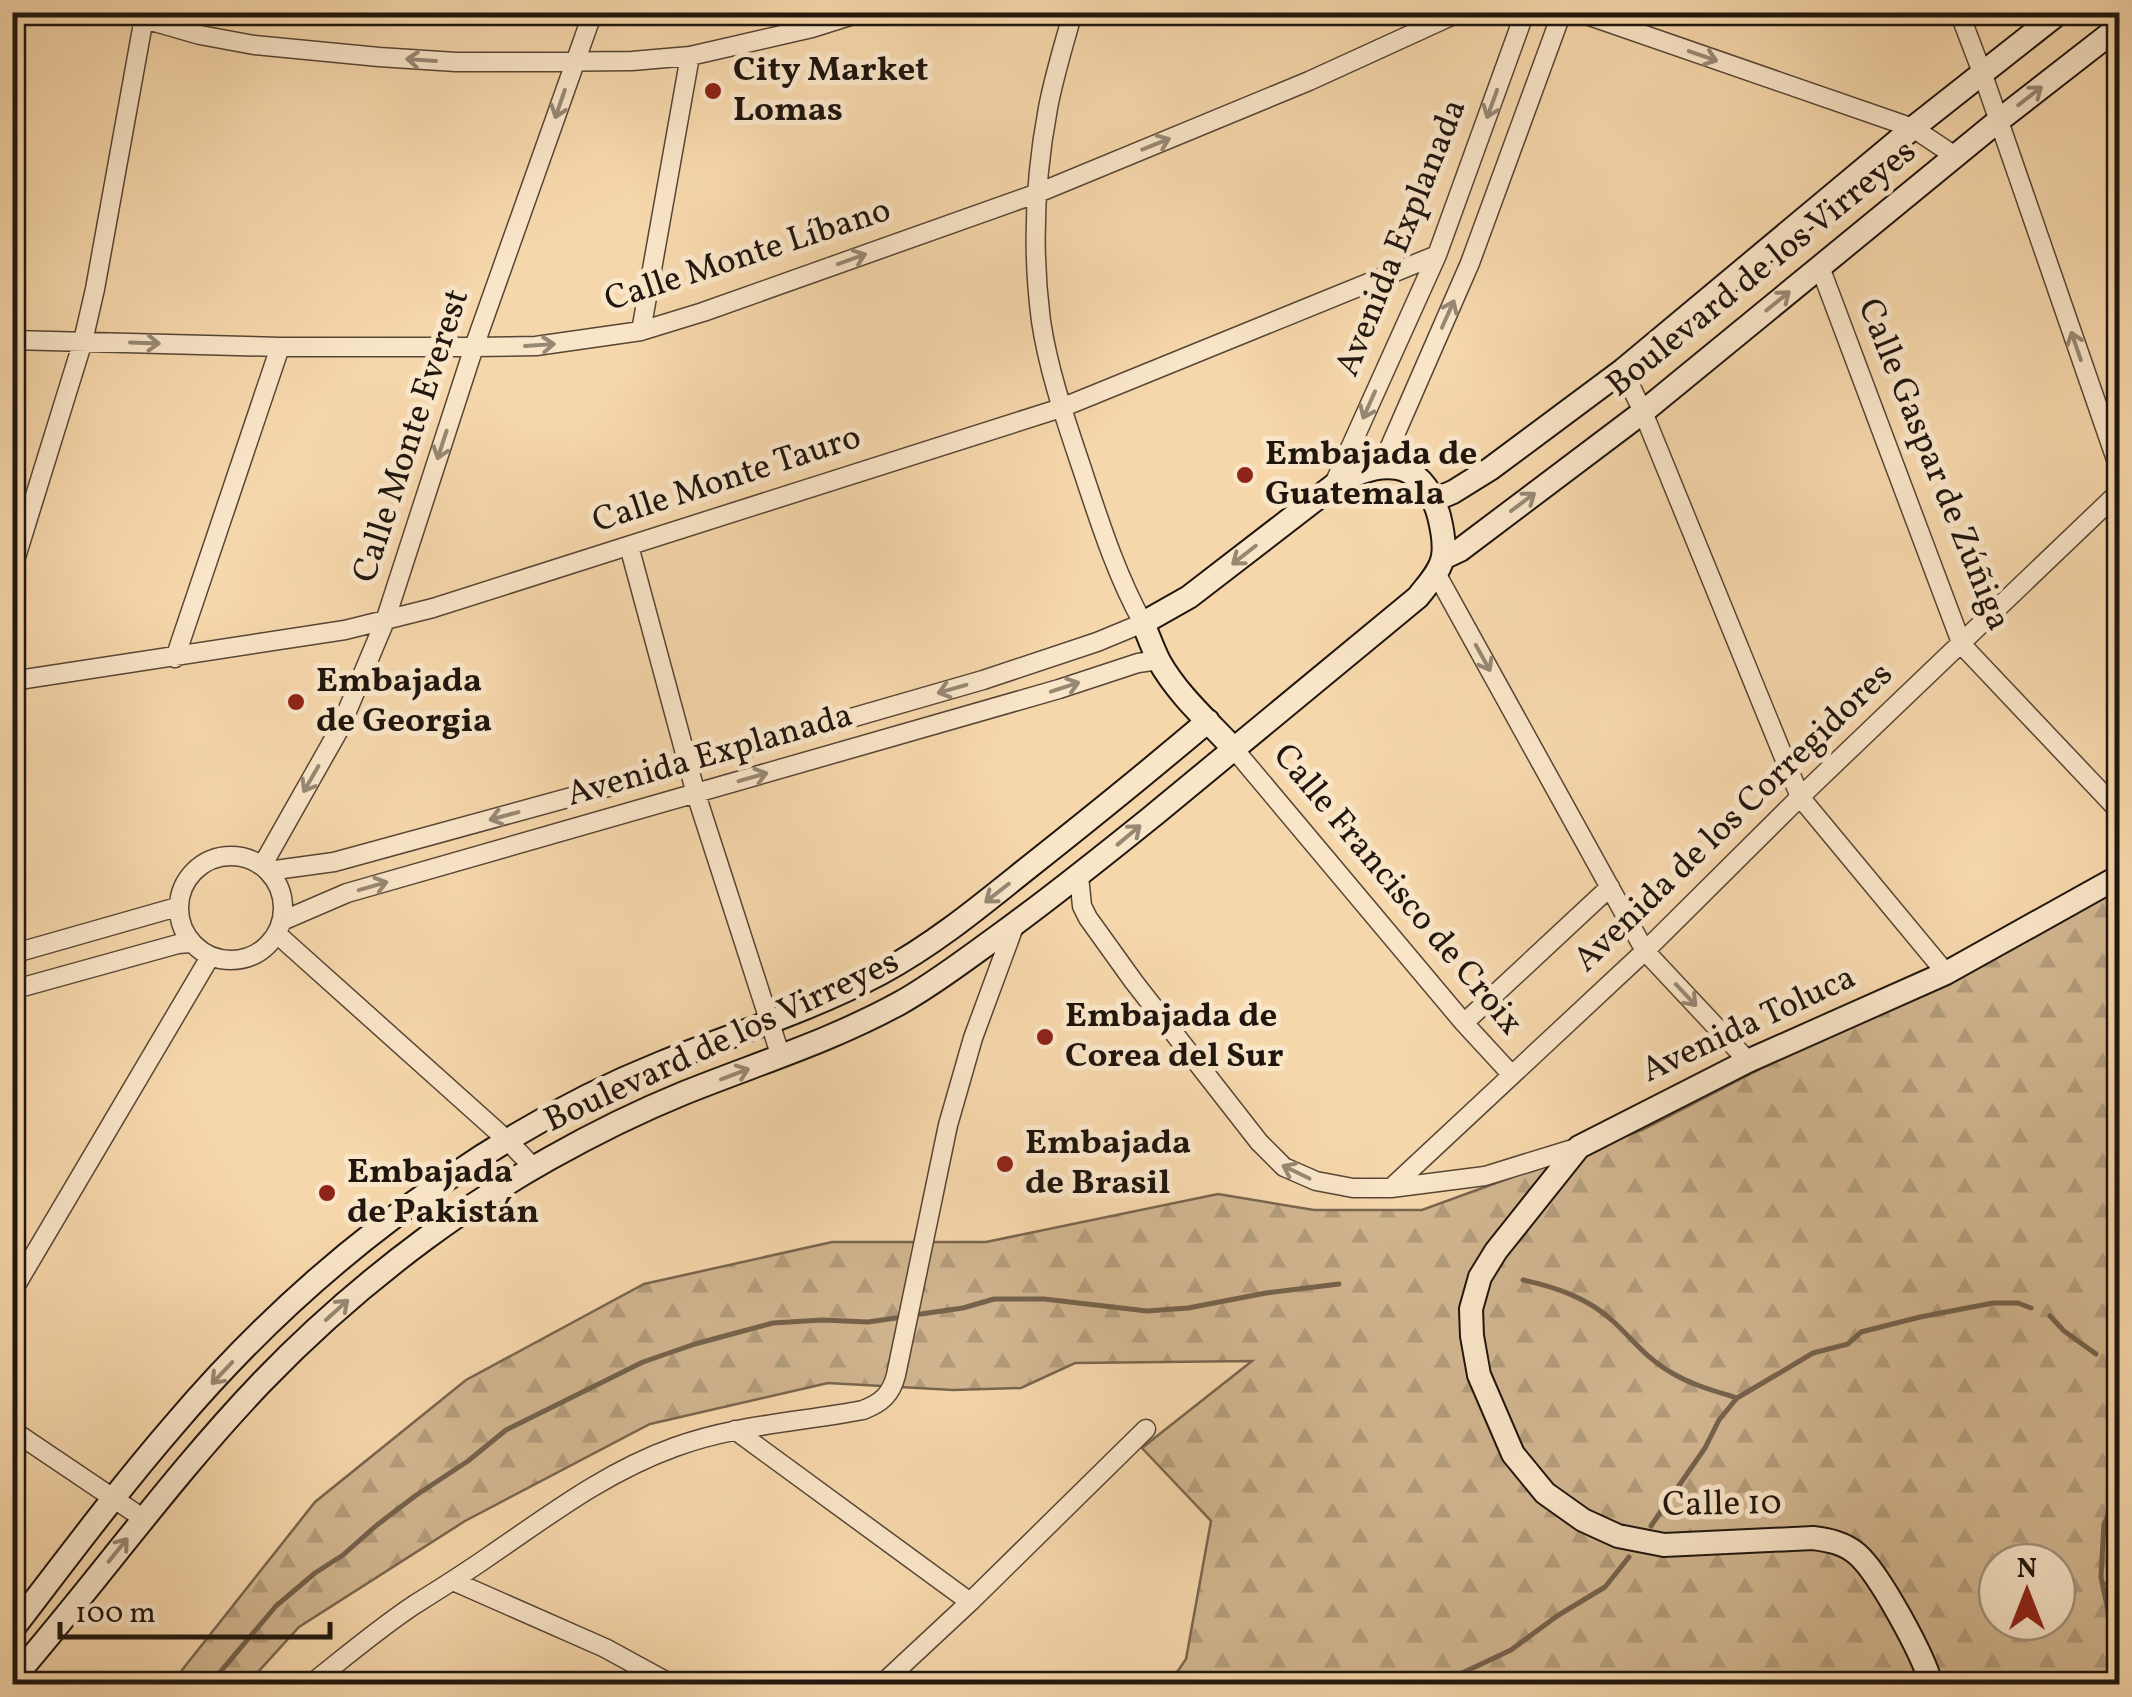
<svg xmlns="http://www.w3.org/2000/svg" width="2132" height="1697" viewBox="0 0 2132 1697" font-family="Vollkorn,serif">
<defs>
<pattern id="forest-firs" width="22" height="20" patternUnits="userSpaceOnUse" patternTransform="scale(2.5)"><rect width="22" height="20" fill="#d2b690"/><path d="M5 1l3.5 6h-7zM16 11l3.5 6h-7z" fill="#b49c7b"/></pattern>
</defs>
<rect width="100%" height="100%" fill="#f6d7ab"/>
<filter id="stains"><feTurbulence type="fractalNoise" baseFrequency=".002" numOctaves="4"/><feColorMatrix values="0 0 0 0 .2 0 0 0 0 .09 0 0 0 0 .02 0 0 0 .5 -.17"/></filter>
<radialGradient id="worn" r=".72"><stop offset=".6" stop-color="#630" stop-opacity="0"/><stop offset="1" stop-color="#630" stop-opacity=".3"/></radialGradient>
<path fill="url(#forest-firs)" stroke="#79664f" stroke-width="2.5" fill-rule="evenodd" d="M 2119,883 L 2120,1567 L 2102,1588 L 2119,1603 L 2119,1663 L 2113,1666 L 2114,1684 L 1169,1684 L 1186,1659 L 1211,1521 L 1142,1448 L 1252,1361 L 1075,1363 L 1021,1388 L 953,1390 L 828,1383 L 650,1424 L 465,1521 L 299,1627 L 247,1684 L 171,1684 L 315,1502 L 466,1380 L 644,1284 L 832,1242 L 986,1242 L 1218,1194 L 1314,1210 L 1422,1210 L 1642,1130 ZM 1997,1562 L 2057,1562 L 2057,1622 L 1997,1622 Z"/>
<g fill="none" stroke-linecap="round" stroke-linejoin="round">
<path stroke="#75624c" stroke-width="5" d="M 1523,1280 C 1556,1287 1588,1298 1614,1322 C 1633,1340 1648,1360 1672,1373 C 1692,1385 1715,1391 1737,1398
M 914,1315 L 963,1308 L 994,1299 L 1044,1299 L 1147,1311 L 1188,1308 L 1266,1293 L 1339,1284
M 2050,1316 L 2064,1331 L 2096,1354
M 2120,1490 L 2104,1524 L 2101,1577 L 2120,1669
M 1651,1526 L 1705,1448 L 1719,1420 L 1737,1398 L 1776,1375 L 1813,1353 L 1848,1344 L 1861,1332 L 1920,1317 L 1993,1303 L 2018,1303 L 2031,1308
M 210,1684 L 276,1606 L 315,1573 L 343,1555 L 377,1525 L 415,1496 L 468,1461 L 506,1430 L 643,1362 L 695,1344 L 773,1323 L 822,1320 L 868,1322 L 903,1317
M 1449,1684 L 1460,1674 L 1511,1650 L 1557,1616 L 1605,1587 L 1629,1557"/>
<g stroke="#564635" stroke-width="21">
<path id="street" d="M 120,12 L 200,35 L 254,45 L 379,57 L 456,62 L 525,62 L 632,61 L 690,56 L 812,28 L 863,12
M 1578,12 L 1913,128 L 1955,156
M 1959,12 L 1983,75 L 2120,471
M 1820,267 L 1962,645 L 2120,812
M 641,331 L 690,56
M 12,340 L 280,347 L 474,347 L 536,346 L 641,331 L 703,312 L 1038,193 L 1309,81 L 1460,12
M 1623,370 L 1643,412 L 1800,797 L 1946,973
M 1381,467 L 1470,263 L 1562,12
M 1333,486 L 1437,255 L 1525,12
M 629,546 L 696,794 L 781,1057
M 12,570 L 83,341 L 95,289 L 145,12
M 1436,573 L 1645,951 L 1748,1061
M 175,658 L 280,347
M 12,681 L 345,630 L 433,608 L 1061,408 L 1437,255
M 1234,749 L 1464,1023 L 1511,1074
M179 908a52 52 0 1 1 104 0a52 52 0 1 1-104 0Z
M 262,866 L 340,728 L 385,621 L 474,347 L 593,12
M 268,871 L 334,862 L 688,765 L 983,680 L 1097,642 L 1143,623 C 1117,576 1101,526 1084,475 C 1067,424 1049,374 1041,321 C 1032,252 1035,177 1048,108 C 1054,76 1064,44 1073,12
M 1079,876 L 1082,906 L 1088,918 L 1134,982 L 1259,1142 L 1284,1167 L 1316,1181 L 1353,1188 L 1391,1188 L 1485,1176 L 1579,1147
M 282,921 L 347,893 L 1059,689 L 1138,663 L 1159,660
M 277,934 L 508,1141 L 534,1168
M 12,954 L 177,907
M 12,990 L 178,944 L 190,943
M 1464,1023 L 1610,887
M 1391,1188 L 1645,951 L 1800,797 L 2120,491
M 12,1292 L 210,957
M 12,1430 L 144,1519
M 735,1430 L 970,1602
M 453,1581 L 605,1648 L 671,1684
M 311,1684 C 345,1657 378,1629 414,1605 C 438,1590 462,1575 485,1559 C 547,1517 603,1473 675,1447 C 735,1425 800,1422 863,1410 C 881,1403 891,1395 896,1375 L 948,1125 L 973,1038 L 1015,924
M 882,1684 L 970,1602 L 1146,1429"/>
</g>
<g stroke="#20160e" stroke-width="26">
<path id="secondary" d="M 1434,500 L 1453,492 L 1490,469 L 1623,370 L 1913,128 L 2060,12
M 1443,558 L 1460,550 L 1643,412 L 1998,121 L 2120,26
M 12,1630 C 65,1561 117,1491 174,1425 C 253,1332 345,1248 446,1180 C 513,1134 586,1093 661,1063 C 734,1034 811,1010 881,973 C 933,945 978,908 1024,871 C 1086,822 1148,772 1208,721
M 12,1680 C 97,1582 172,1476 262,1382 C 312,1330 367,1282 425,1239 C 500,1183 596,1129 684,1093 C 756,1064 831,1041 900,1003 C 934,984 965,960 997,937 C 1051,898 1102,857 1154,815 C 1242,742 1330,669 1418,597 C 1427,585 1441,571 1443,556 C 1445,544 1442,528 1439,516 C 1422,456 1380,458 1333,486 L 1189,597 L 1143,623 C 1148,635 1153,649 1159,661 C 1178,695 1208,721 1234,749
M 1931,1684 C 1924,1656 1879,1573 1857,1554 C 1844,1543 1829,1540 1813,1538 L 1664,1545 L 1618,1536 L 1583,1520 L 1545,1493 L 1513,1454 L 1479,1375 L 1472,1336 L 1471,1309 L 1480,1277 L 1496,1251 L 1579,1147 L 1748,1061 L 1946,973 L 2120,876"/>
</g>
<use href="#street" stroke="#f9e5c8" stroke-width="18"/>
<use href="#secondary" stroke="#f9e5c8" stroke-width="22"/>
</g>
<defs><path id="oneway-shaft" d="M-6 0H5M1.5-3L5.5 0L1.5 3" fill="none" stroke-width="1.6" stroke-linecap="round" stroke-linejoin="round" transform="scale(2.5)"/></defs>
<g stroke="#978874">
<use href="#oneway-shaft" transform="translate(1703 56) rotate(19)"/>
<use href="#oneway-shaft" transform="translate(421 60) rotate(-176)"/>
<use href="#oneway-shaft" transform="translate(2030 96) rotate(-38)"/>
<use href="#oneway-shaft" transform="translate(560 104) rotate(109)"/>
<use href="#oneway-shaft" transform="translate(1492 104) rotate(110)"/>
<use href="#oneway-shaft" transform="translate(1156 144) rotate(-22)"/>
<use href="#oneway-shaft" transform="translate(852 259) rotate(-20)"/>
<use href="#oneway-shaft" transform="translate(1778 301) rotate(-39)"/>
<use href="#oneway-shaft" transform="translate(1448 314) rotate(-66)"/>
<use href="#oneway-shaft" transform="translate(145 343) rotate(2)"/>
<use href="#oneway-shaft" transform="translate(540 345) rotate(-4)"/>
<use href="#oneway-shaft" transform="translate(2076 346) rotate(-109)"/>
<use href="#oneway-shaft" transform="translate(1369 405) rotate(114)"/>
<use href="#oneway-shaft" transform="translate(442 445) rotate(108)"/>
<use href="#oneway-shaft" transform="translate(1523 502) rotate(-37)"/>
<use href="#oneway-shaft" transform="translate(1244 555) rotate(142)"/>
<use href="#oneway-shaft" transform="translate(1483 658) rotate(61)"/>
<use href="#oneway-shaft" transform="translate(1065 687) rotate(-18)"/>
<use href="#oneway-shaft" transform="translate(952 689) rotate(164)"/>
<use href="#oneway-shaft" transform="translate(753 777) rotate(-16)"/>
<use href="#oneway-shaft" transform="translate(311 779) rotate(120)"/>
<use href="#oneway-shaft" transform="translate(504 816) rotate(165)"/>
<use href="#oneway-shaft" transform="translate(1129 835) rotate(-40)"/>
<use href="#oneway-shaft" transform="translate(373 886) rotate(-16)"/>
<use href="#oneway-shaft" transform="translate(997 893) rotate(142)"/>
<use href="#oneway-shaft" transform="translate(1686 995) rotate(47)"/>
<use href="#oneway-shaft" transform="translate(735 1074) rotate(-21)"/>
<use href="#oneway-shaft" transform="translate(1296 1172) rotate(-154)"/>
<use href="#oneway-shaft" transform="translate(337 1310) rotate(-42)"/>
<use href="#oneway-shaft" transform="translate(222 1373) rotate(133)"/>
<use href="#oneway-shaft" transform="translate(118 1550) rotate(-51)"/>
</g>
<g fill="#8f2418" stroke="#f9e5c8" stroke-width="4">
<circle cx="713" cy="91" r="10"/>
<circle cx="1245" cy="475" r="10"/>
<circle cx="296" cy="702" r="10"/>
<circle cx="1045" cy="1037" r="10"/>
<circle cx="1005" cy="1164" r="10"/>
<circle cx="327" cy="1193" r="10"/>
</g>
<g text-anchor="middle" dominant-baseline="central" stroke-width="10" stroke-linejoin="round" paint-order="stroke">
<g font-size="35" font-weight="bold" fill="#20160e" stroke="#f9e5c8" text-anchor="start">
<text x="733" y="71">City Market<tspan x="733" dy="40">Lomas</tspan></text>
<text x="1265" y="455">Embajada de<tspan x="1265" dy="40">Guatemala</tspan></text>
<text x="316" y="682">Embajada<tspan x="316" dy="40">de Georgia</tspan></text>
<text x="1065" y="1017">Embajada de<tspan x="1065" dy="40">Corea del Sur</tspan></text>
<text x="1025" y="1144">Embajada<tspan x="1025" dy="40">de Brasil</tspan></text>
<text x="347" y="1173">Embajada<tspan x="347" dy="40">de Pakistán</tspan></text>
</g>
<g font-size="35" fill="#20160e" stroke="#f9e5c8">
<text transform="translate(1402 238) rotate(-68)">Avenida Explanada</text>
<text transform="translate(748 256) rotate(-18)">Calle Monte Líbano</text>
<text transform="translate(1762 269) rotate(-39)">Boulevard de los Virreyes</text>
<text transform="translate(412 436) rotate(-72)">Calle Monte Everest</text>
<text transform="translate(1933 465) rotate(68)">Calle Gaspar de Zúñiga</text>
<text transform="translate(727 480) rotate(-18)">Calle Monte Tauro</text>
<text transform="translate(710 756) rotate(-16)">Avenida Explanada</text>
<text transform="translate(1734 818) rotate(-44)">Avenida de los Corregidores</text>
<text transform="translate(1397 890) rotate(50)">Calle Francisco de Croix</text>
<text transform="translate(1749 1025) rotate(-25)">Avenida Toluca</text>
<text transform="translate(722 1042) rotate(-25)">Boulevard de los Virreyes</text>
<text transform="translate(1722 1505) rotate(-1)">Calle 10</text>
</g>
</g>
<rect width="2132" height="1697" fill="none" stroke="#f6d7ab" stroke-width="50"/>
<rect x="15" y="15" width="2102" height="1667" fill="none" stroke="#20160e" stroke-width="5"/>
<rect x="25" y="25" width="2082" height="1647" fill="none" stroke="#20160e" stroke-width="2.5"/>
<g transform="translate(2027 1592)"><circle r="48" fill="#f9e5c8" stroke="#a2927e" stroke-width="2.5"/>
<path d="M0-8L18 38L0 25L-18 38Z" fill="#8f2418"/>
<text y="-15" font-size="28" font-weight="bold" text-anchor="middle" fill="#20160e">N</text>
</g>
<path d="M60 1622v15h270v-15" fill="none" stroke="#20160e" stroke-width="5"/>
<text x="75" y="1622" font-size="30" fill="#20160e" stroke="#f9e5c8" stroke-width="8" paint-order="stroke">100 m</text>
<rect width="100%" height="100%" filter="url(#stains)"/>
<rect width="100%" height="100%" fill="url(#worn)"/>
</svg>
